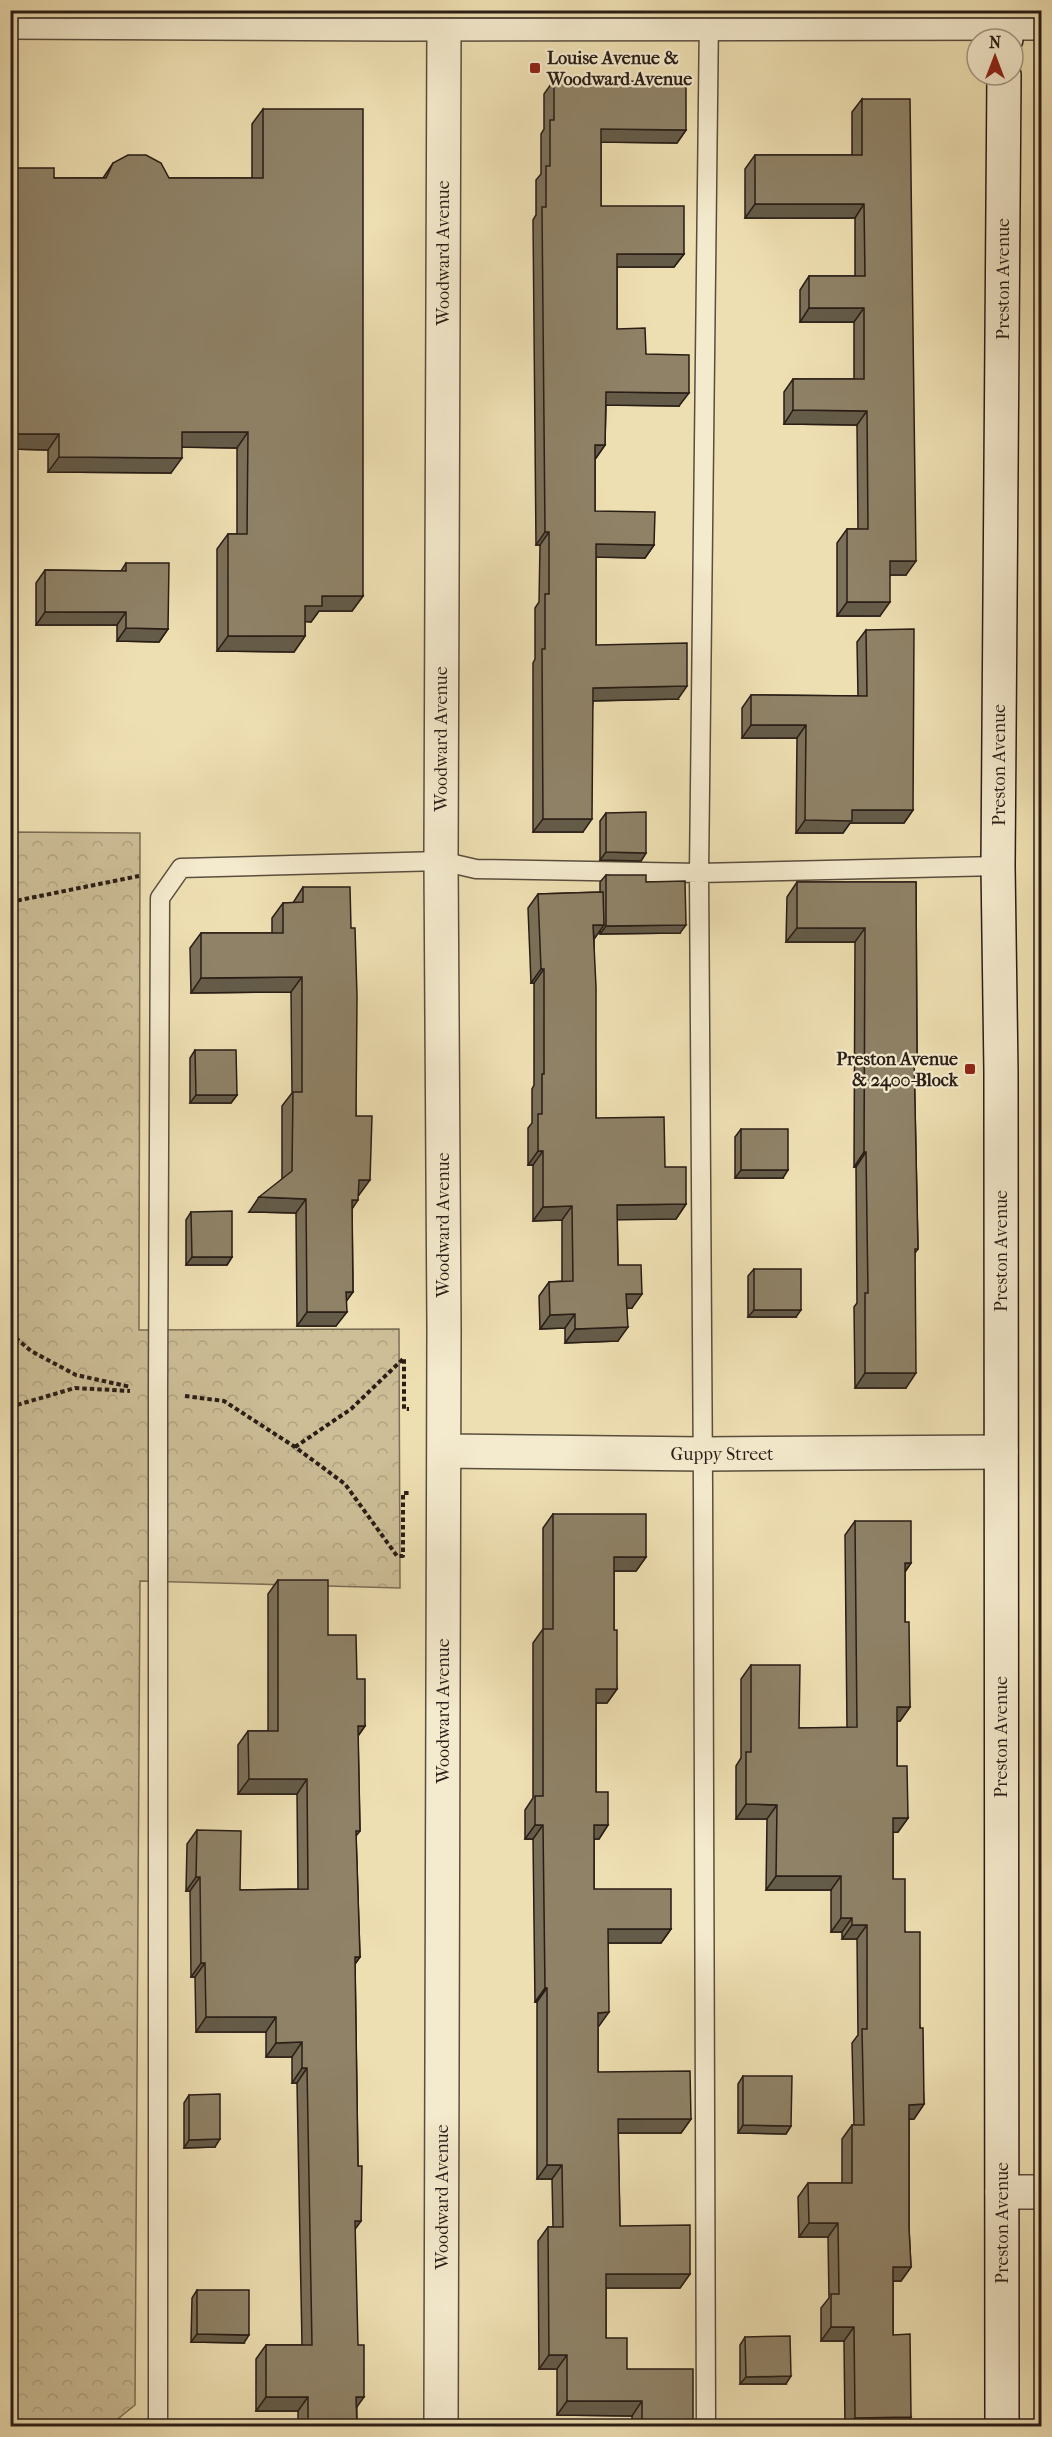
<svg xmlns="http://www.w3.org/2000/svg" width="1052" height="2437" viewBox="0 0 1052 2437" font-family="'IM FELL French Canon',serif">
<defs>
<pattern id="forest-crowns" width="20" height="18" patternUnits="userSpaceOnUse" patternTransform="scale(1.5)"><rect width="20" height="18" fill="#cdbe97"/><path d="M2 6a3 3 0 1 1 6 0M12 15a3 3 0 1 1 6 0" fill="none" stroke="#b0a381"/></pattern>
</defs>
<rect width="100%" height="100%" fill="#eedfb2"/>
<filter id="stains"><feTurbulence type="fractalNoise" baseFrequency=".00333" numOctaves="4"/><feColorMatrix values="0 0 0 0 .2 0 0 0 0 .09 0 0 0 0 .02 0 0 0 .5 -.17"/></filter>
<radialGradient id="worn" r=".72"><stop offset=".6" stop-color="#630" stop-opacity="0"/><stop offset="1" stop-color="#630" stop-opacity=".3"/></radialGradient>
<path fill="url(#forest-crowns)" stroke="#7b6e56" stroke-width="1.5" d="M 11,832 L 140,833 L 139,1330 L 399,1329 L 400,1588 L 140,1581 L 135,2405 L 109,2426 L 11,2426 Z"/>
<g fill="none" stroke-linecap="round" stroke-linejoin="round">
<g stroke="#5a4e3d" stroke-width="21">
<path id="service" d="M 158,2426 L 158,1392 L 160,898 L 181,868 L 441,861 L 476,869 L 699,873 L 998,866
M 706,2426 L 703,1487 L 699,873 L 709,15"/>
</g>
<g stroke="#5a4e3d" stroke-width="36">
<path id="minor" d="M 444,1451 L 703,1454 L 1001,1452
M 1002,2192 L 1042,2192
M 441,2426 L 444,1328 L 441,861 L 444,24"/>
</g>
<g stroke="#5a4e3d" stroke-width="36">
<path id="tertiary" d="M 10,22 L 398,24 L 1042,23"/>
</g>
<g stroke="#291d16" stroke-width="36">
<path id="secondary" d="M 1006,39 L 1008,10
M 1002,2426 L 1001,1072 L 998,866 L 1004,75"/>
</g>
<path stroke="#291d16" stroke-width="4" stroke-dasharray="4.5 3" stroke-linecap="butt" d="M 10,902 L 139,876
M 10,1333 L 31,1351 L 76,1375 L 131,1387
M 185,1396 L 224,1401 L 295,1447 L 345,1484 L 397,1556 L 403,1556 L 403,1493 L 410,1493
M 10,1407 L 75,1388 L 130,1391
M 295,1447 L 351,1409 L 404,1358 L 404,1409 L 409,1409"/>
<use href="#service" stroke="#f4eacd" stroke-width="18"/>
<use href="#minor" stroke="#f4eacd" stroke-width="33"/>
<use href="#tertiary" stroke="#f4eacd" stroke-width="33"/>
<use href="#secondary" stroke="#f4eacd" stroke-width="33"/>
</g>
<path fill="#7b7059" stroke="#291d16" stroke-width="1.5" d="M 554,80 L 686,130 L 677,143 L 601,142 L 601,206 L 684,254 L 674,267 L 617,267 L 617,329 L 646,354 L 679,406 L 606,405 L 605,445 L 596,458 L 595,458 L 595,511 L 654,545 L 645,558 L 596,557 L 596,645 L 678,699 L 593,701 L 583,832 L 533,832 L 533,663 L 535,659 L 535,608 L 539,602 L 540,545 L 536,545 L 533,220 L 536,215 L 536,180 L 541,174 L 541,134 L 544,129 L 544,94 Z
M 862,99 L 906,575 L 890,575 L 880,616 L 837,616 L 837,543 L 847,529 L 858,529 L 857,425 L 784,424 L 784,392 L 793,379 L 854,379 L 854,322 L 800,322 L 800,290 L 809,276 L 855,276 L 855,218 L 745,218 L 745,169 L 755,155 L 852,155 L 852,112 Z
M 263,109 L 363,596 L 352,611 L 319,611 L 311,622 L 305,621 L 305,636 L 294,652 L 217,651 L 217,549 L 228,534 L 237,534 L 237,448 L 182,447 L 171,473 L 48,472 L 48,450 L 10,449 L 10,173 L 14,168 L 54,178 L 103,178 L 113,163 L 169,178 L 252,178 L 252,124 Z
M 126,563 L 168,629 L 159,642 L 117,641 L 117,625 L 36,625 L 36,583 L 45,570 L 121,571 Z
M 866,630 L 913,810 L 904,823 L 850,823 L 843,833 L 796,833 L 797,738 L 742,738 L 742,708 L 751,695 L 858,696 L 857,642 Z
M 606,813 L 646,853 L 641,861 L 600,860 L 600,821 Z
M 606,875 L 646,882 L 680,933 L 600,934 L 600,930 L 594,939 L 596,1118 L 665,1167 L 686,1204 L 676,1219 L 617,1219 L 618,1265 L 632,1308 L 627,1308 L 618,1341 L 565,1343 L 565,1328 L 540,1329 L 539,1296 L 549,1282 L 562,1281 L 562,1220 L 533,1221 L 533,1165 L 528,1165 L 528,1128 L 532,1123 L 532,1089 L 534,1085 L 534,983 L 531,983 L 528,908 L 538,894 L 600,892 L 600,882 Z
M 797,882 L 916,882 L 917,1056 L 914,1059 L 918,1249 L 915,1253 L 906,1388 L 855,1388 L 854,1307 L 857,1303 L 856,1167 L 854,1167 L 855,942 L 786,942 L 787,897 Z
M 303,887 L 351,928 L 356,1116 L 359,1195 L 358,1195 L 352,1209 L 353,1292 L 346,1301 L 336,1326 L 297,1326 L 296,1213 L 249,1212 L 282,1179 L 282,1106 L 292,1093 L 291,992 L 191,993 L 190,948 L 201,933 L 272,933 L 272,918 L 283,903 L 293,903 Z
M 195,1050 L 237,1095 L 231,1103 L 190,1103 L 190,1058 Z
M 741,1129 L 783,1178 L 735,1178 L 735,1137 Z
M 191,1212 L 232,1257 L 227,1265 L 186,1265 L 186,1220 Z
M 754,1269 L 796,1317 L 748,1317 L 748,1276 Z
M 553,1514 L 646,1557 L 636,1571 L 614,1571 L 614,1630 L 617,1689 L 607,1703 L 596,1703 L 596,1792 L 608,1825 L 599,1839 L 594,1839 L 594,1889 L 671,1929 L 661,1943 L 608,1943 L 598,2026 L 598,2072 L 691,2119 L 681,2133 L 618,2133 L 620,2226 L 690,2274 L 680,2288 L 606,2288 L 606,2338 L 627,2369 L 693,2427 L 632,2427 L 632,2416 L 557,2415 L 557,2369 L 539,2369 L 538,2241 L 548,2227 L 553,2227 L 552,2179 L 537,2179 L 537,2002 L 535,2002 L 533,1839 L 525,1839 L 525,1810 L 533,1798 L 533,1643 L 543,1629 L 543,1528 Z
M 855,1521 L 911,1563 L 905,1572 L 905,1622 L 910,1707 L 900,1721 L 897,1721 L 897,1766 L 908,1818 L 898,1832 L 893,1832 L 893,1879 L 905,1932 L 920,2028 L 924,2104 L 914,2119 L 909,2119 L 909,2228 L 911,2267 L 901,2281 L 893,2281 L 893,2335 L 911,2417 L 905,2427 L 845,2427 L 844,2341 L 821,2341 L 821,2308 L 829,2298 L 828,2237 L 799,2237 L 798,2197 L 808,2183 L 842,2183 L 842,2139 L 852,2125 L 854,2125 L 852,2043 L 858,2035 L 857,1939 L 842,1939 L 842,1932 L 831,1932 L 831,1890 L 766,1890 L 767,1819 L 736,1819 L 736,1766 L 741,1758 L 741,1679 L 751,1665 L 799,1728 L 847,1728 L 845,1535 Z
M 278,1580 L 328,1635 L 357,1679 L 365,1726 L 358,1736 L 360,1831 L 356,1836 L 360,1957 L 355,1964 L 358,2166 L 361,2221 L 355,2228 L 357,2427 L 298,2427 L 298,2411 L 256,2411 L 256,2359 L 266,2345 L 302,2345 L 297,2083 L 292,2083 L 292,2057 L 266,2057 L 266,2032 L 196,2032 L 195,1977 L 191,1977 L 190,1891 L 186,1891 L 187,1844 L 197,1830 L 240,1890 L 298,1889 L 297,1794 L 238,1794 L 238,1745 L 248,1731 L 268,1731 L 268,1594 Z
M 743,2076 L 791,2126 L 786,2134 L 738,2133 L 738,2084 Z
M 189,2095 L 215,2147 L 184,2148 L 184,2103 Z
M 197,2290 L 244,2343 L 191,2342 L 192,2298 Z
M 745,2337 L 786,2384 L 740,2384 L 740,2345 Z"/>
<path fill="#645b48" stroke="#291d16" stroke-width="1.5" d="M 601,129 L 686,130 L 677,143 L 592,142 Z
M 755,204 L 864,204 L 855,218 L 745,218 Z
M 617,254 L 684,254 L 674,267 L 607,267 Z
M 809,308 L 864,308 L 854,322 L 800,322 Z
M 606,392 L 689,393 L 679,406 L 596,405 Z
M 793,410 L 867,411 L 857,425 L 784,424 Z
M 182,432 L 248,432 L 237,448 L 171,447 Z
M 10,434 L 59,434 L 48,450 L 10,449 Z
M 595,445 L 605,445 L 596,458 L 585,458 Z
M 59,457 L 182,458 L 171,473 L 48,472 Z
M 545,532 L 549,532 L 540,545 L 536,545 Z
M 596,544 L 654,545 L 645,558 L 587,557 Z
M 890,561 L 916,561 L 906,575 L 880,575 Z
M 322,596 L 363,596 L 352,611 L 319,611 L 311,622 L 294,621 L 305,606 Z
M 847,602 L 890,602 L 880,616 L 837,616 Z
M 45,612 L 126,612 L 117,625 L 36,625 Z
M 126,628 L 168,629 L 159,642 L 117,641 Z
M 228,636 L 305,636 L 294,652 L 217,651 Z
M 687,686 L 678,699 L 583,701 L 593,688 Z
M 751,725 L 806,725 L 797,738 L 742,738 Z
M 852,810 L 913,810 L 904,823 L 850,823 L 843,833 L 796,833 L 805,820 Z
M 543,819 L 592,819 L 583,832 L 533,832 Z
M 606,852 L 646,853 L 641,861 L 600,860 Z
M 593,925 L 604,925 L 594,939 Z
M 686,925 L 680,933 L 600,934 L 606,926 Z
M 797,928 L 865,928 L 855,942 L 786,942 Z
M 541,969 L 544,969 L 534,983 L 531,983 Z
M 302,977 L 291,992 L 191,993 L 201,978 Z
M 196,1095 L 237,1095 L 231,1103 L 190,1103 Z
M 538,1151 L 543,1151 L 533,1165 L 528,1165 Z
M 864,1152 L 866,1152 L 856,1167 L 854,1167 Z
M 741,1170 L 788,1170 L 783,1178 L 735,1178 Z
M 359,1180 L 370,1180 L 359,1195 L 349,1195 Z
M 259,1197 L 306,1199 L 296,1213 L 249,1212 Z
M 352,1200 L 358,1200 L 348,1215 Z
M 686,1204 L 676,1219 L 607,1220 L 617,1205 Z
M 572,1206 L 562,1220 L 533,1221 L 543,1207 Z
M 192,1257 L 232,1257 L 227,1265 L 186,1265 Z
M 346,1292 L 353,1292 L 342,1307 Z
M 626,1294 L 642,1294 L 632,1308 L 616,1309 Z
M 754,1310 L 801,1310 L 796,1317 L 748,1317 Z
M 307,1312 L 347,1312 L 336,1326 L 297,1326 Z
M 575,1314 L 565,1328 L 540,1329 L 550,1315 Z
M 628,1327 L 618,1341 L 565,1343 L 575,1329 Z
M 865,1373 L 916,1373 L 906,1388 L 855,1388 Z
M 614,1557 L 646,1557 L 636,1571 L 604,1571 Z
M 905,1563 L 911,1563 L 901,1577 Z
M 596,1689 L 617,1689 L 607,1703 L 587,1703 Z
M 897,1707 L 910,1707 L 900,1721 L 887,1721 Z
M 358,1726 L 365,1726 L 355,1740 Z
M 249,1779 L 307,1779 L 297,1794 L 238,1794 Z
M 746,1804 L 777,1805 L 767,1819 L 736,1819 Z
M 893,1818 L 908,1818 L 898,1832 L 883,1833 Z
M 535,1825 L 543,1825 L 533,1839 L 525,1839 Z
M 594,1825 L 608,1825 L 599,1839 L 584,1839 Z
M 776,1876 L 841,1876 L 831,1890 L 766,1890 Z
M 196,1877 L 200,1877 L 190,1891 L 186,1891 Z
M 841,1918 L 852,1918 L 842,1932 L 831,1932 Z
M 852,1925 L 867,1925 L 857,1939 L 842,1939 Z
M 608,1929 L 671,1929 L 661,1943 L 598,1943 Z
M 355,1957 L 360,1957 L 350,1971 Z
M 201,1963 L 205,1963 L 195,1977 L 191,1977 Z
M 545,1988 L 547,1988 L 537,2002 L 535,2002 Z
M 609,2012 L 599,2026 L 589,2027 L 598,2013 Z
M 206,2017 L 276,2017 L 266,2032 L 196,2032 Z
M 302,2042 L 292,2057 L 266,2057 L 276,2043 Z
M 302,2068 L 307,2068 L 297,2083 L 292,2083 Z
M 924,2104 L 914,2119 L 900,2119 L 909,2105 Z
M 618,2119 L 691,2119 L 681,2133 L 608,2133 Z
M 743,2125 L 791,2126 L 786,2134 L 738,2133 Z
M 220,2139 L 215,2147 L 184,2148 L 189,2140 Z
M 547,2165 L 562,2165 L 552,2179 L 537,2179 Z
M 355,2221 L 361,2221 L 351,2235 Z
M 809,2223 L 838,2223 L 828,2237 L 799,2237 Z
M 893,2267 L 911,2267 L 901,2281 L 883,2281 Z
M 606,2274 L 690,2274 L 680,2288 L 596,2288 Z
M 831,2327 L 854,2327 L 844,2341 L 821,2341 Z
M 197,2334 L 249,2335 L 244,2343 L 191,2342 Z
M 549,2355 L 567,2355 L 557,2369 L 539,2369 Z
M 791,2376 L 786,2384 L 740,2384 L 746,2377 Z
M 266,2397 L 308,2397 L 298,2411 L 256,2411 Z
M 356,2397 L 364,2397 L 354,2411 Z
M 567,2401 L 642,2401 L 632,2416 L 557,2415 Z
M 911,2417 L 905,2427 L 849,2427 L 855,2418 Z"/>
<path fill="#8f8267" stroke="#291d16" stroke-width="1.5" d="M 554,80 L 686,82 L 686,130 L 601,129 L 601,206 L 684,206 L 684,254 L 617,254 L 617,329 L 645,328 L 646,354 L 689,355 L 689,393 L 606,392 L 605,445 L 595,445 L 595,511 L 655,512 L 654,545 L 596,544 L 596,645 L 687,643 L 687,686 L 593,688 L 592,819 L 543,819 L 542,649 L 545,649 L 545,594 L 549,594 L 549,532 L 545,532 L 542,207 L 546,207 L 546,166 L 550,166 L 550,120 L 554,120 Z
M 862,99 L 910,99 L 916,561 L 890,561 L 890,602 L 847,602 L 847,529 L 868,529 L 867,411 L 793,410 L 793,379 L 864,379 L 864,308 L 809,308 L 809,276 L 865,276 L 864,204 L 755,204 L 755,155 L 862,155 Z
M 263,109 L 363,109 L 363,596 L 322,596 L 322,606 L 305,606 L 305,636 L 228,636 L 228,534 L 247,534 L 248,432 L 182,432 L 182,458 L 59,457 L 59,434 L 10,434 L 10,177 L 14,177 L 14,168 L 54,168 L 54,178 L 106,178 L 113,163 L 128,155 L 146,155 L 161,163 L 169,178 L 263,178 Z
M 126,563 L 169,563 L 168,629 L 126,628 L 126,612 L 45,612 L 45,570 L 126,571 Z
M 914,629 L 913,810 L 852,810 L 852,821 L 805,820 L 806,725 L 751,725 L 751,695 L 867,696 L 866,630 Z
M 646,812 L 646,853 L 606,852 L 606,813 Z
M 606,875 L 646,875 L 646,882 L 685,881 L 686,925 L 606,926 Z
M 797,882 L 916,882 L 917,1056 L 914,1056 L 918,1249 L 915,1249 L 916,1373 L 865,1373 L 865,1293 L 868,1293 L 866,1152 L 864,1152 L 865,928 L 797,928 Z
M 303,887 L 350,887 L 351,928 L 355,928 L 357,996 L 356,1116 L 372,1116 L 370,1180 L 359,1180 L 358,1200 L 352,1200 L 353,1292 L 346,1292 L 347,1312 L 307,1312 L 306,1199 L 259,1197 L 292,1171 L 293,1092 L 302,1092 L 302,977 L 201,978 L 201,933 L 283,933 L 283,903 L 303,902 Z
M 603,892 L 604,925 L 593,925 L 596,987 L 596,1118 L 664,1117 L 665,1167 L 686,1167 L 686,1204 L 617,1205 L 618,1265 L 641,1265 L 642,1294 L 626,1294 L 628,1327 L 575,1329 L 575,1314 L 550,1315 L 549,1282 L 573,1281 L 572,1206 L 543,1207 L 543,1151 L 538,1151 L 538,1114 L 542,1114 L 542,1074 L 544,1074 L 544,969 L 541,969 L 538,894 Z
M 195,1050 L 236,1050 L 237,1095 L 196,1095 Z
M 741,1129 L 788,1129 L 788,1170 L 741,1170 Z
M 232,1211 L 232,1257 L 192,1257 L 191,1212 Z
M 754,1269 L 801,1269 L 801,1310 L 754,1310 Z
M 553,1514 L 646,1514 L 646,1557 L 614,1557 L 614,1630 L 617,1630 L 617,1689 L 596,1689 L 596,1792 L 608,1792 L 608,1825 L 594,1825 L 594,1889 L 671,1889 L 671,1929 L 608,1929 L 609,2012 L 598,2013 L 598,2072 L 690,2071 L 691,2119 L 618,2119 L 620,2226 L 690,2225 L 690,2274 L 606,2274 L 606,2338 L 627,2338 L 627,2369 L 693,2369 L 693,2427 L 642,2427 L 642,2401 L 567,2401 L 567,2355 L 549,2355 L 548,2227 L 563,2227 L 562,2165 L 547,2165 L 547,1988 L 545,1988 L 543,1825 L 535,1825 L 535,1796 L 543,1796 L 543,1629 L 553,1629 Z
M 855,1521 L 911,1521 L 911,1563 L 905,1563 L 905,1622 L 909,1622 L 910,1707 L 897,1707 L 897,1766 L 907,1766 L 908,1818 L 893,1818 L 893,1879 L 905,1879 L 905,1932 L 920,1932 L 920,2028 L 923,2028 L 924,2104 L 909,2105 L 909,2228 L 911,2267 L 893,2267 L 893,2335 L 910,2334 L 911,2417 L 855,2418 L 854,2327 L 831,2327 L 831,2294 L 839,2294 L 838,2223 L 809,2223 L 808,2183 L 852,2183 L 852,2125 L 864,2125 L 862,2029 L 867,2029 L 867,1925 L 852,1925 L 852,1918 L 841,1918 L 841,1876 L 776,1876 L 777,1805 L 746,1804 L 746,1752 L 751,1752 L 751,1665 L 800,1665 L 799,1728 L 857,1727 Z
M 278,1580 L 328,1580 L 328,1635 L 356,1635 L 357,1679 L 365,1679 L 365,1726 L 358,1726 L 360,1831 L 356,1831 L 360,1957 L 355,1957 L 358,2166 L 362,2166 L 361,2221 L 355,2221 L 358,2345 L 364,2345 L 364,2397 L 356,2397 L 357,2427 L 308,2427 L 308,2397 L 266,2397 L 266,2345 L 312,2345 L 307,2068 L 302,2068 L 302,2042 L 276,2043 L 276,2017 L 206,2017 L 205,1963 L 201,1963 L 200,1877 L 196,1877 L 197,1830 L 241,1831 L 240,1890 L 308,1889 L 307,1779 L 249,1779 L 248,1731 L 278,1731 Z
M 743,2076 L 792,2076 L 791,2126 L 743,2125 Z
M 220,2094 L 220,2139 L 189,2140 L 189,2095 Z
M 197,2290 L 249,2290 L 249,2335 L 197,2334 Z
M 790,2336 L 791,2376 L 746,2377 L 745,2337 Z"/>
<g fill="#8f2418" stroke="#f4eacd" stroke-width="2">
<rect x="529" y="62" width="12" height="12" rx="3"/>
<rect x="964" y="1063" width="12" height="12" rx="3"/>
</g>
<g text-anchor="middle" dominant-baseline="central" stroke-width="4.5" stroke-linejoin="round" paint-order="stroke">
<g font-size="18" font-weight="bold" fill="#291d16" stroke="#f4eacd" text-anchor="start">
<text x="547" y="58">Louise Avenue &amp;<tspan x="547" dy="21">Woodward Avenue</tspan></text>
<text x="958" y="1059" text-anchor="end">Preston Avenue<tspan x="958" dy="21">&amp; 2400-Block</tspan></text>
</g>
<g font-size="18" fill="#291d16" stroke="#f4eacd">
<text transform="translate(443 253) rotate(-90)">Woodward Avenue</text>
<text transform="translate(1003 279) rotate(-90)">Preston Avenue</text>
<text transform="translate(441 739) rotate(-90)">Woodward Avenue</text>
<text transform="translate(999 765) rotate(-90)">Preston Avenue</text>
<text transform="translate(443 1225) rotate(-90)">Woodward Avenue</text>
<text transform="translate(1001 1251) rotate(-90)">Preston Avenue</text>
<text x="722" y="1454">Guppy Street</text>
<text transform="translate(443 1711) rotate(-90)">Woodward Avenue</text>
<text transform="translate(1001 1737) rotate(-90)">Preston Avenue</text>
<text transform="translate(442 2197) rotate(-90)">Woodward Avenue</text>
<text transform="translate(1002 2223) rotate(-90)">Preston Avenue</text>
</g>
</g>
<rect width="1052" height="2437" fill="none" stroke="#eedfb2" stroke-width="36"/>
<rect x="12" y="12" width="1028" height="2413" fill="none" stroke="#291d16" stroke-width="3"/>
<rect x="18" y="18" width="1016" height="2401" fill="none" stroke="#291d16" stroke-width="1.5"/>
<g transform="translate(995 57)"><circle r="28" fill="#f4eacd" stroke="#a39884" stroke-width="1.5"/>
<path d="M0-4.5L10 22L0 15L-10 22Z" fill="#8f2418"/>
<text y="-9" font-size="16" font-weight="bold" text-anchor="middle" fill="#291d16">N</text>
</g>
<rect width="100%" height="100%" filter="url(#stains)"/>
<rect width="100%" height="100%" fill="url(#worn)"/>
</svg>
